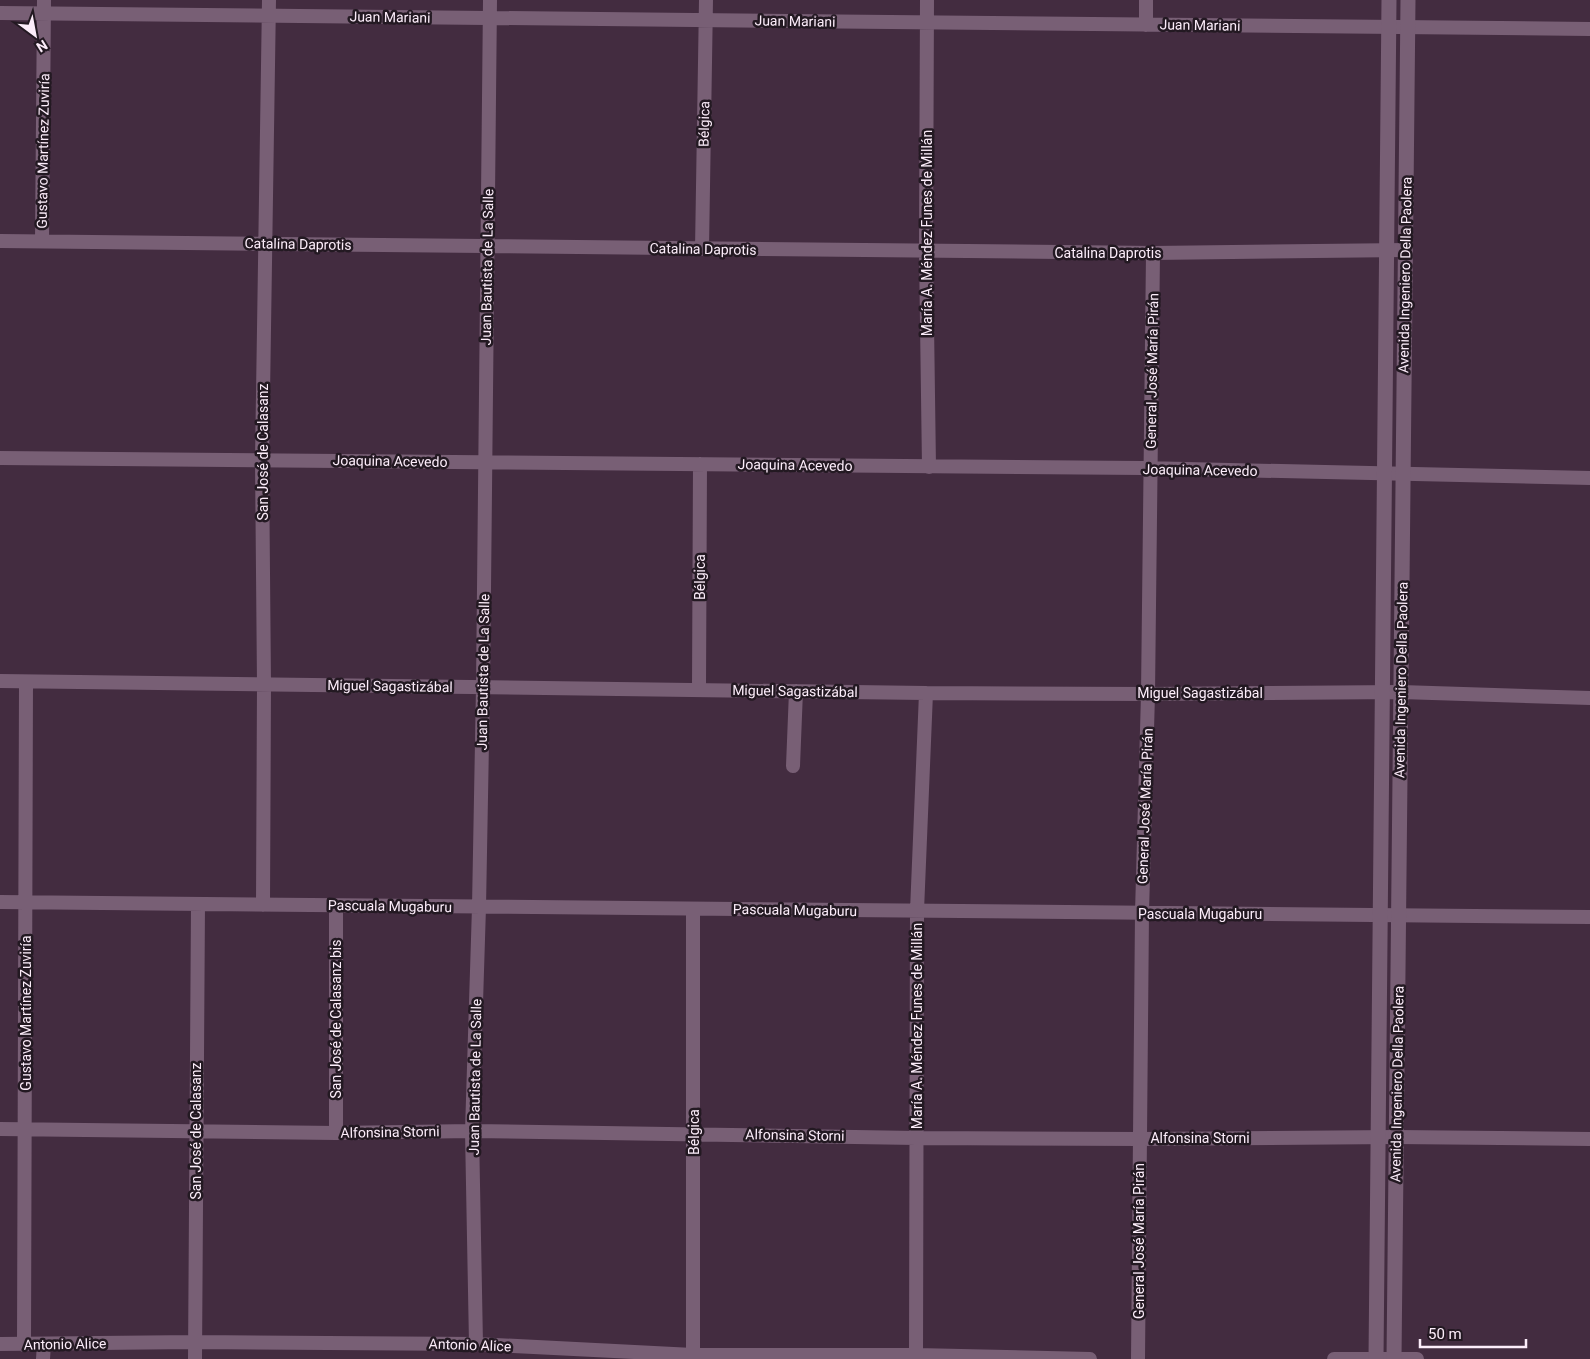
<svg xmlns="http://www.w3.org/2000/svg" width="1590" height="1359" viewBox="0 0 1590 1359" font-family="Roboto,sans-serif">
<rect width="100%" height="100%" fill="#432c40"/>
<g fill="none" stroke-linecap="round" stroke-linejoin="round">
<path stroke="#785f75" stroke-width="14" d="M 927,0 L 926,251 L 929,467
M 0,13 L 1590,29
M 1146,25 L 1146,0
M 0,241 L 1153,253 L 1405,250
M 42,241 L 44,0
M 702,249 L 706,0
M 0,458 L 1143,468 L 1590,478
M 0,681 L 926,693 L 1148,694 L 1401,692 L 1590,698
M 699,689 L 700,464
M 793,766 L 796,691
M 0,902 L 1590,917
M 263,905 L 264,684 L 262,460 L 269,0
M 693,909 L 693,1355
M 0,1129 L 336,1133 L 472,1131 L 916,1138 L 1140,1139 L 1396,1137 L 1590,1139
M 336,1133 L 336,905
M 0,1344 L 195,1342 L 476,1344 L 693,1355 L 916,1355 L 1090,1359
M 476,1344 L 472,1131 L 479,907 L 483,687 L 490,0
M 24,1345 L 26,682
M 43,1359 L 44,1344
M 195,1359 L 198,904
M 916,1359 L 917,911 L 926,693
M 1138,1359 L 1142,913 L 1148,694 L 1153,253
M 1334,1359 L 1417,1359"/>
<path stroke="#785f75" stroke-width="15" d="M 1376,1359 L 1389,0
M 1394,1359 L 1408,0"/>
</g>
<g text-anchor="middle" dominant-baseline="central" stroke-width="5" stroke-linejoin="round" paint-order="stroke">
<g font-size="14" fill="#fcedfa" stroke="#231922">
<text transform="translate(390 17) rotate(1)">Juan Mariani</text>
<text transform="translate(795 21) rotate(1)">Juan Mariani</text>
<text transform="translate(1200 25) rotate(1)">Juan Mariani</text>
<text transform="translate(704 124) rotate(-89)">Bélgica</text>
<text transform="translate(43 151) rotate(-89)">Gustavo Martínez Zuviría</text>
<text transform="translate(927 233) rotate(-90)">María A. Méndez Funes de Millán</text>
<text transform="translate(298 244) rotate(1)">Catalina Daprotis</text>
<text transform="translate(703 249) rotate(1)">Catalina Daprotis</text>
<text x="1108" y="253">Catalina Daprotis</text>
<text transform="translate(487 267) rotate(-89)">Juan Bautista de La Salle</text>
<text transform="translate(1405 275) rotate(-89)">Avenida Ingeniero Della Paolera</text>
<text transform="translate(1152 371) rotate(-89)">General José María Pirán</text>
<text transform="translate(263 452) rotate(-90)">San José de Calasanz</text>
<text transform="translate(390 461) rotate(1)">Joaquina Acevedo</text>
<text transform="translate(795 465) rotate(1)">Joaquina Acevedo</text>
<text transform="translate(1200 470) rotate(1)">Joaquina Acevedo</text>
<text transform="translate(700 577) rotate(-90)">Bélgica</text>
<text transform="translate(483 672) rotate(-89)">Juan Bautista de La Salle</text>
<text transform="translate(1401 680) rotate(-89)">Avenida Ingeniero Della Paolera</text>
<text transform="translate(390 686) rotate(1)">Miguel Sagastizábal</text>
<text transform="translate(795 691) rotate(1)">Miguel Sagastizábal</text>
<text x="1200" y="693">Miguel Sagastizábal</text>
<text transform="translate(1145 806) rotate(-88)">General José María Pirán</text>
<text transform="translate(390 906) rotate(1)">Pascuala Mugaburu</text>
<text transform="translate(795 910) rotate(1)">Pascuala Mugaburu</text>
<text x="1200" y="914">Pascuala Mugaburu</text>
<text transform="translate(26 1013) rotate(-90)">Gustavo Martínez Zuviría</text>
<text transform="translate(336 1019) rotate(-90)">San José de Calasanz bis</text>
<text transform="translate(917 1026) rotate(-90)">María A. Méndez Funes de Millán</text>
<text transform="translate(475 1077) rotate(-89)">Juan Bautista de La Salle</text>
<text transform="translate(1397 1084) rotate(-89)">Avenida Ingeniero Della Paolera</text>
<text transform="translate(196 1131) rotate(-90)">San José de Calasanz</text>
<text transform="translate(390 1132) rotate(-1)">Alfonsina Storni</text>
<text transform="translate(694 1132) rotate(-90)">Bélgica</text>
<text transform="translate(795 1135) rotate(1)">Alfonsina Storni</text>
<text x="1200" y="1138">Alfonsina Storni</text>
<text transform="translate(1139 1241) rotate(-90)">General José María Pirán</text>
<text transform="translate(65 1344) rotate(-1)">Antonio Alice</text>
<text transform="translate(470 1345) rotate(2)">Antonio Alice</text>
</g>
</g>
<g transform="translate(35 35) rotate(148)" stroke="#231922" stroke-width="4" paint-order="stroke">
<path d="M0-4L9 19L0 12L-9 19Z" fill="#fcedfa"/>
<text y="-8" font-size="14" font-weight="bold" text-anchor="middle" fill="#fcedfa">N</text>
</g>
<path d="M1420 1339v8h106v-8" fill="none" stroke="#fcedfa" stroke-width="2.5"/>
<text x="1428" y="1339" font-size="15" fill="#fcedfa" stroke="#231922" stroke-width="4" paint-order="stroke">50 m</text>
</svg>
